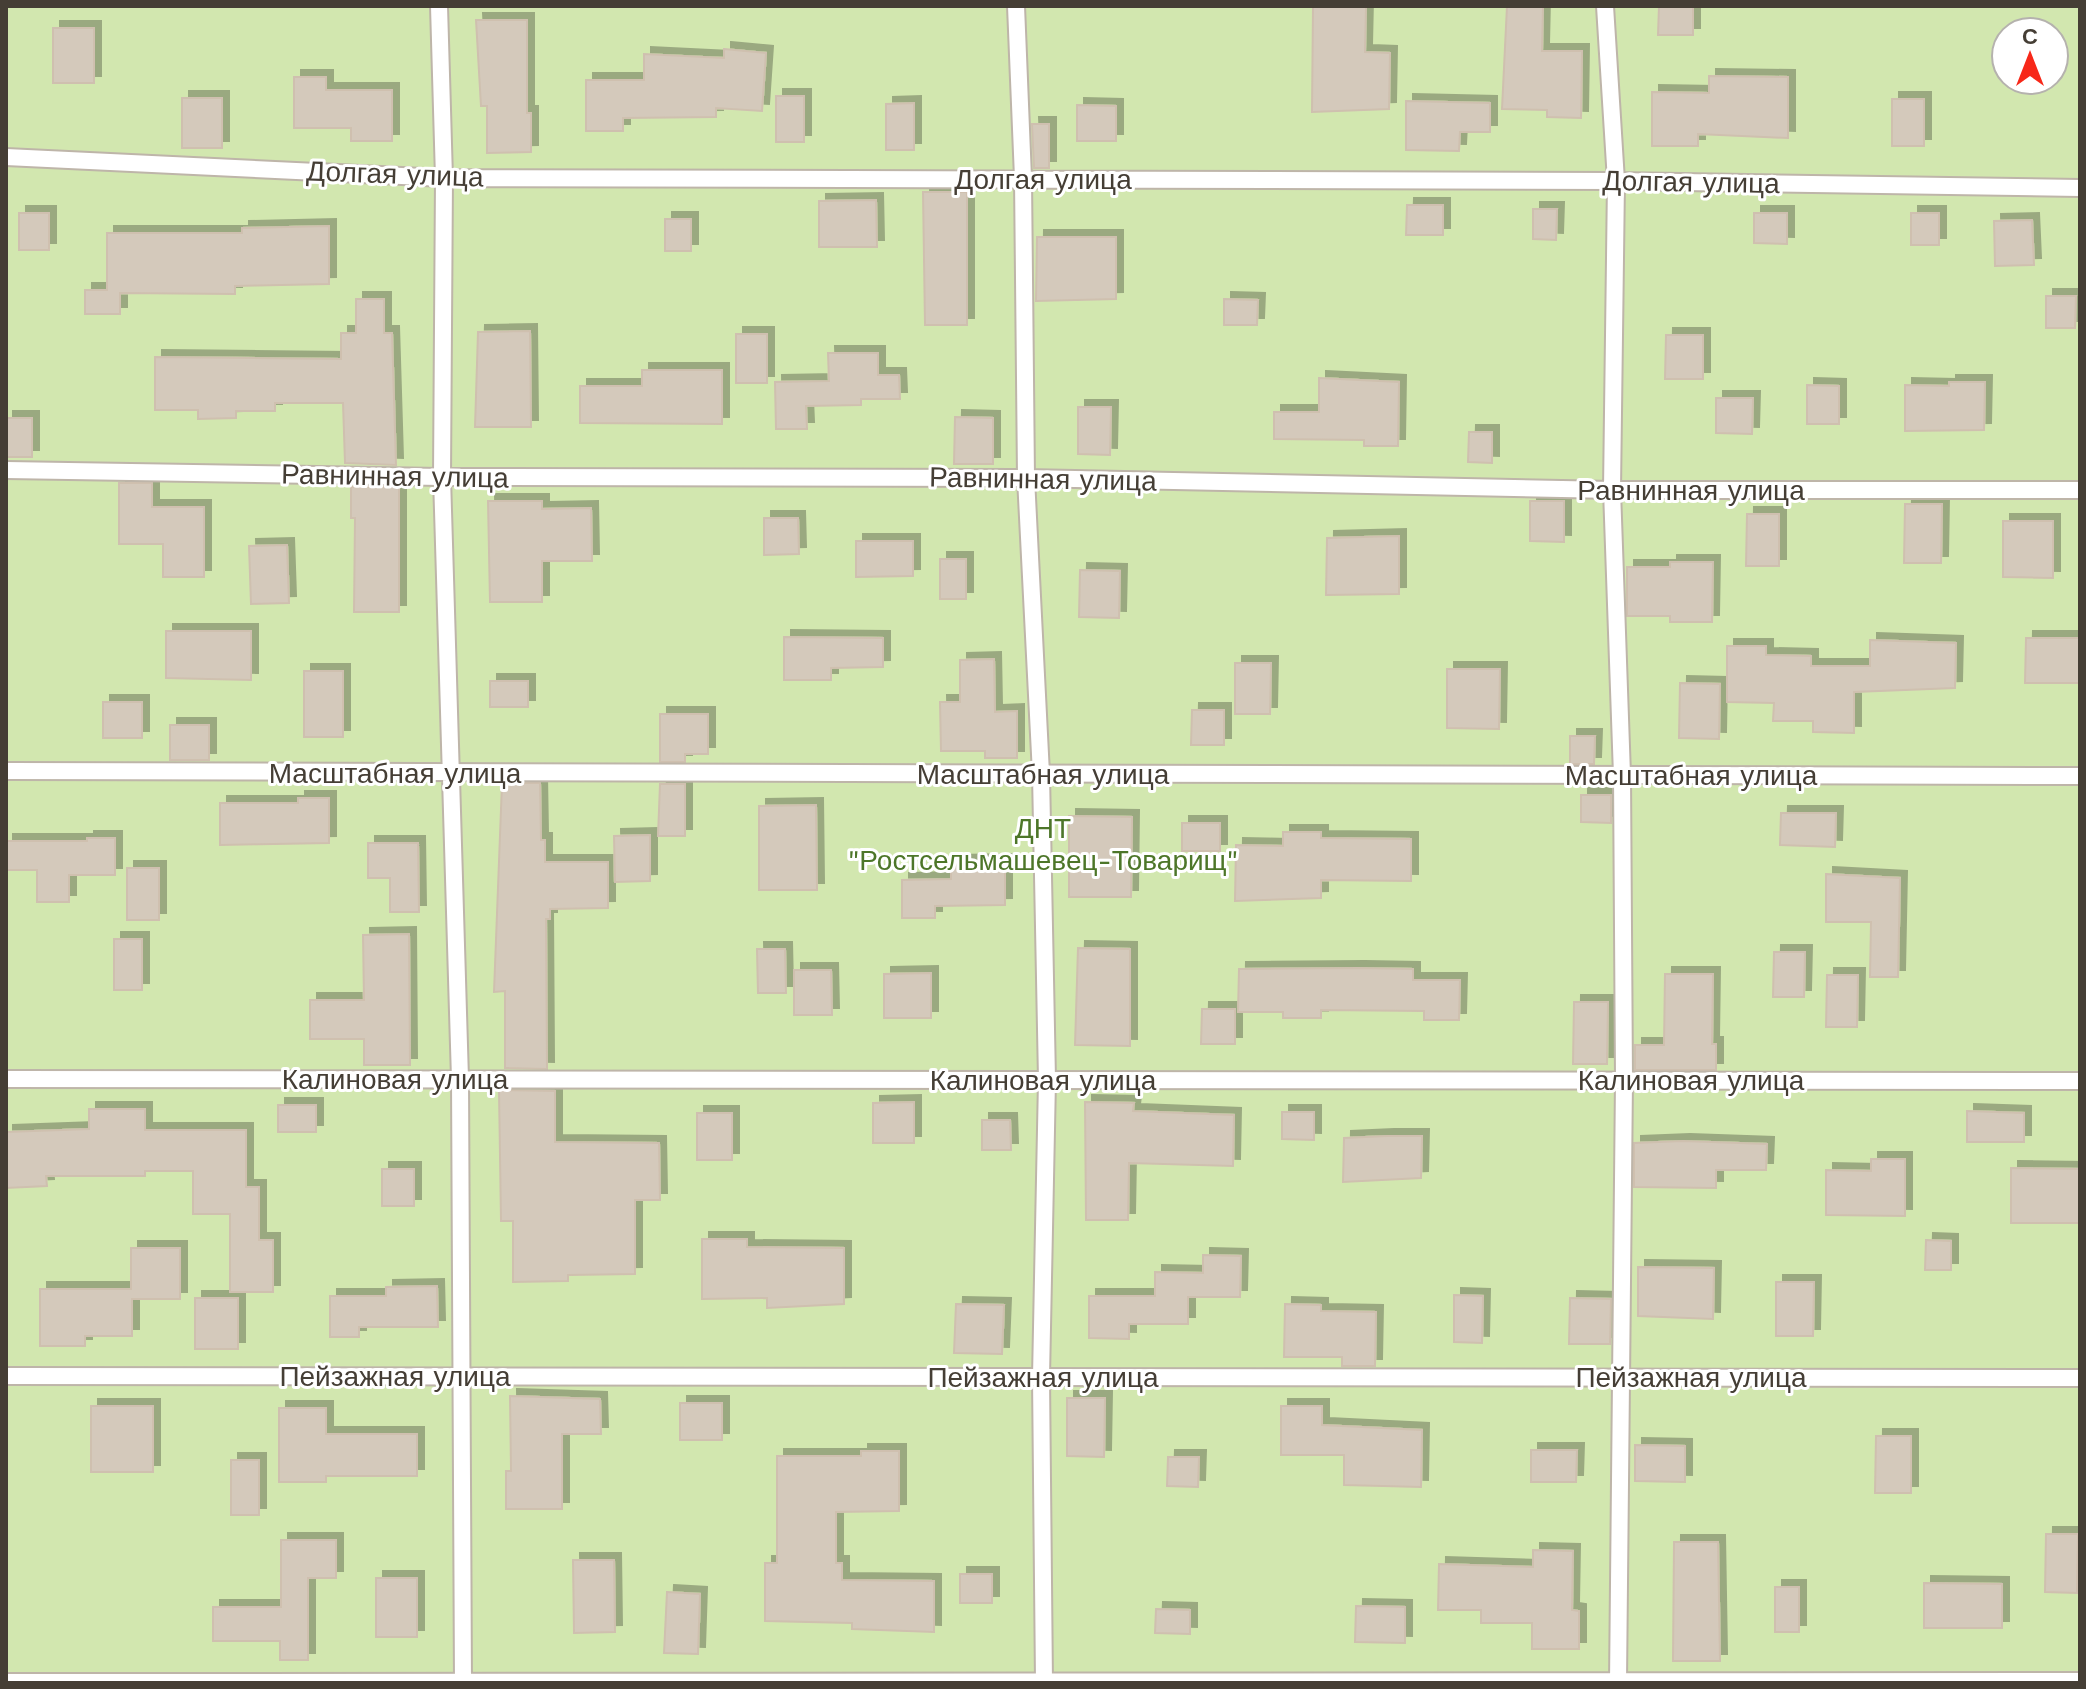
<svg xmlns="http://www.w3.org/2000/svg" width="2086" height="1689" viewBox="0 0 2086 1689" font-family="'Work Sans',sans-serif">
<defs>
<filter id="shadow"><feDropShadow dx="7" dy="-7" stdDeviation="0" flood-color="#0004"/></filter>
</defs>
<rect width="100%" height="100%" fill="#f3eee6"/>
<path fill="#d2e7af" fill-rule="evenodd" d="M 6,6 L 2080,6 L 2080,1683 L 6,1683 ZM 2006,32 L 2054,32 L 2054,80 L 2006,80 Z"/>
<path fill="#d4c9bb" stroke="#cfc0af" stroke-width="2" filter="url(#shadow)" d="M 1313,6 L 1366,6 L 1365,52 L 1390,53 L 1389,109 L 1312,112 Z
M 1507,6 L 1543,6 L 1542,51 L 1582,51 L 1581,118 L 1547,117 L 1547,110 L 1502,109 Z
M 1659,6 L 1693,6 L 1693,35 L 1658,35 Z
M 476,20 L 527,20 L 527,113 L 531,113 L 531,152 L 487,153 L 487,106 L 481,106 Z
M 53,28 L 94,28 L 94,83 L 53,83 Z
M 724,49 L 766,53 L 762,111 L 716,108 L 716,117 L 623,118 L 623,131 L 586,131 L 586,80 L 644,80 L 644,54 L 724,58 Z
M 1709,76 L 1788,77 L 1788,138 L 1698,134 L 1698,146 L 1652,146 L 1652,92 L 1709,93 Z
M 294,77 L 326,77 L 326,90 L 392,90 L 392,141 L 351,141 L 351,128 L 294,128 Z
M 776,96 L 804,96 L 804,142 L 776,142 Z
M 182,98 L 222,98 L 222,148 L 182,148 Z
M 1892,99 L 1924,99 L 1924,146 L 1892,146 Z
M 1406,101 L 1490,103 L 1490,132 L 1460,132 L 1459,151 L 1406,150 Z
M 914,103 L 914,150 L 886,150 L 886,104 Z
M 1077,105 L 1116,106 L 1116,141 L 1077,141 Z
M 1032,124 L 1049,124 L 1049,168 L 1034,168 Z
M 923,192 L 967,192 L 967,325 L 925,325 Z
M 876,200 L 877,247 L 819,247 L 819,201 Z
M 1407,205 L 1443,205 L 1443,235 L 1406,235 Z
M 1533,209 L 1557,209 L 1556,240 L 1533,239 Z
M 19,213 L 49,213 L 49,250 L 19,250 Z
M 1754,213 L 1787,213 L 1787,244 L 1754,243 Z
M 1911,213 L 1939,213 L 1939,245 L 1911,245 Z
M 665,219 L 691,219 L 691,251 L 665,251 Z
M 2032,220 L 2034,265 L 1995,266 L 1994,221 Z
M 329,226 L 329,284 L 235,286 L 235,294 L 120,293 L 120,314 L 85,314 L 85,290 L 107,290 L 107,233 L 242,233 L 242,228 Z
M 1037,237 L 1116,237 L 1116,299 L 1036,301 Z
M 2046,296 L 2076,296 L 2075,328 L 2046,328 Z
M 356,299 L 384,299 L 384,333 L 392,333 L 396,465 L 345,463 L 343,403 L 275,403 L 275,411 L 236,411 L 236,418 L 198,419 L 198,410 L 155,410 L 155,357 L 341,359 L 341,333 L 356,333 Z
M 1224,299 L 1258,300 L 1257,325 L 1224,325 Z
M 530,331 L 531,427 L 475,427 L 478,332 Z
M 736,334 L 767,334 L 767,383 L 736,383 Z
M 1666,335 L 1703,335 L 1703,379 L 1665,379 Z
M 828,353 L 878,353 L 878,375 L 899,375 L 900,399 L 861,399 L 861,405 L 806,406 L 807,429 L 776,429 L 775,382 L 829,381 Z
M 642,370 L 722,370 L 722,424 L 580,423 L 580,386 L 642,386 Z
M 1319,378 L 1399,382 L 1398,446 L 1364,446 L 1364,440 L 1274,439 L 1274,412 L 1319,412 Z
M 1949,382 L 1985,382 L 1984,430 L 1905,431 L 1905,385 L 1949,386 Z
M 1807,385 L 1839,386 L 1839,424 L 1807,424 Z
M 1716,398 L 1753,398 L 1752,434 L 1716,433 Z
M 1078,407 L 1111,407 L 1110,455 L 1078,454 Z
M 955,417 L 993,418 L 993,464 L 954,464 Z
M 6,418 L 32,418 L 32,457 L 6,457 Z
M 1469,432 L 1492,432 L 1492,463 L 1468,462 Z
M 119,483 L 152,483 L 152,507 L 204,507 L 204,577 L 163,577 L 163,544 L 119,544 Z
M 351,487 L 399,487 L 399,612 L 354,612 L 355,518 L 351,518 Z
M 488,501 L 542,501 L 542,509 L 591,508 L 592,561 L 542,561 L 542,602 L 490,602 Z
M 1530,501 L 1564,501 L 1564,542 L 1530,541 Z
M 1905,504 L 1942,504 L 1941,563 L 1904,563 Z
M 1747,514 L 1779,514 L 1779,566 L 1746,566 Z
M 764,518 L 798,518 L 799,554 L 764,555 Z
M 2003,521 L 2053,521 L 2053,578 L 2003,577 Z
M 1399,536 L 1399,594 L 1326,595 L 1327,538 Z
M 856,541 L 913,541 L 913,576 L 856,577 Z
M 287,545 L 289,603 L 251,604 L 249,546 Z
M 940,559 L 966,559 L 966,599 L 940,599 Z
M 1670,562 L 1713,562 L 1712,622 L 1670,622 L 1670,616 L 1627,616 L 1627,567 L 1670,567 Z
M 1080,570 L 1120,571 L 1119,618 L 1079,617 Z
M 166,631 L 251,631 L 251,680 L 166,678 Z
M 784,637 L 883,638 L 883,667 L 831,668 L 831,680 L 784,680 Z
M 2026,638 L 2079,638 L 2079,683 L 2025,683 Z
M 1870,640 L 1956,643 L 1955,688 L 1854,692 L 1854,733 L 1813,732 L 1813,721 L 1773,721 L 1774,703 L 1727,702 L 1727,646 L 1766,646 L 1766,655 L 1811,656 L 1811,666 L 1870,666 Z
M 994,659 L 995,712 L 1017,711 L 1017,758 L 985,758 L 985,751 L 941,751 L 940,702 L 960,702 L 960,660 Z
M 1235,663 L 1271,663 L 1270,714 L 1235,714 Z
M 1447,669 L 1500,669 L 1499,729 L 1447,728 Z
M 304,671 L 343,671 L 343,737 L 304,737 Z
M 490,681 L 528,681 L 528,707 L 490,707 Z
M 1680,683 L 1720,684 L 1719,739 L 1679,738 Z
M 103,702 L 142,702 L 142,738 L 103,738 Z
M 1192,710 L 1224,710 L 1224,745 L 1191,745 Z
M 660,714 L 708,714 L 708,754 L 685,754 L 685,762 L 660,762 Z
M 170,725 L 209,725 L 209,760 L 170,760 Z
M 1570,736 L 1595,736 L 1594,764 L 1570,764 Z
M 502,783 L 540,783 L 541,840 L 545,840 L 545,862 L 608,862 L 608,908 L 550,909 L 550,919 L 546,919 L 547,1069 L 505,1068 L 505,991 L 494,992 Z
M 660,784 L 685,784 L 685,836 L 658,836 Z
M 1581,795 L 1611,795 L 1611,823 L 1581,822 Z
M 298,798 L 329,798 L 329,843 L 220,845 L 220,803 L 298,803 Z
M 816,805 L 817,890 L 759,890 L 759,806 Z
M 1781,813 L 1836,813 L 1835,847 L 1780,845 Z
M 1069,816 L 1132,817 L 1131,897 L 1069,897 Z
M 1182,823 L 1220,823 L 1220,851 L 1182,851 Z
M 1283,832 L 1321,832 L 1321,838 L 1411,839 L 1411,881 L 1321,880 L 1321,898 L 1235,901 L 1236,845 L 1283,846 Z
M 650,835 L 650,881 L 615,882 L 614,836 Z
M 87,838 L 115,838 L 115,875 L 69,875 L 69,902 L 37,902 L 37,870 L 6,870 L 6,841 L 87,841 Z
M 368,843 L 418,843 L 419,912 L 390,912 L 390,878 L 368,878 Z
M 1005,861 L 1005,905 L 935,906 L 935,918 L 902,918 L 902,880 L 951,879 L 951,862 Z
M 127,868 L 159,868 L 159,920 L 127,920 Z
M 1826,874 L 1900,878 L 1898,977 L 1870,977 L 1871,922 L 1826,922 Z
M 409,934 L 410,1065 L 364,1065 L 364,1039 L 310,1039 L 310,1000 L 364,1000 L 363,935 Z
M 114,939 L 142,939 L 142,990 L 114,990 Z
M 1078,948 L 1130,949 L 1130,1046 L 1075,1045 Z
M 757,949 L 785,949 L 786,993 L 758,993 Z
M 1774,952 L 1805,952 L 1804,997 L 1773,997 Z
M 1358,968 L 1413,969 L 1413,980 L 1460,980 L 1459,1020 L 1424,1020 L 1424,1011 L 1321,1010 L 1321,1018 L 1283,1018 L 1283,1012 L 1238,1012 L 1239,969 Z
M 794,970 L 831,970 L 832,1015 L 794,1015 Z
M 931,973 L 931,1018 L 884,1018 L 884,974 Z
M 1665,974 L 1713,974 L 1712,1044 L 1716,1044 L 1716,1070 L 1635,1070 L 1635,1045 L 1664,1045 Z
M 1827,975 L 1858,975 L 1857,1027 L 1826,1027 Z
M 1574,1002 L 1608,1002 L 1607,1064 L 1573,1064 Z
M 1202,1009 L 1235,1009 L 1235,1044 L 1201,1044 Z
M 499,1090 L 555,1091 L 555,1142 L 659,1143 L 660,1200 L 635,1200 L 635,1274 L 568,1275 L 568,1281 L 513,1282 L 513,1221 L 501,1221 Z
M 914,1102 L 914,1143 L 873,1143 L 873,1103 Z
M 1085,1102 L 1134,1103 L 1133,1111 L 1234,1115 L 1233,1166 L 1129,1163 L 1128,1220 L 1086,1220 Z
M 278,1105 L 316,1105 L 316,1132 L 278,1132 Z
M 89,1109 L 145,1109 L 145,1130 L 246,1130 L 246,1187 L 259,1187 L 259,1240 L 273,1240 L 273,1292 L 230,1292 L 230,1214 L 193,1214 L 193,1171 L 145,1171 L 145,1176 L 46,1176 L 47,1186 L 6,1188 L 6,1132 L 89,1129 Z
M 1967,1111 L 2024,1113 L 2024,1142 L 1967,1142 Z
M 1282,1112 L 1314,1112 L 1314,1140 L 1282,1139 Z
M 697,1113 L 732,1113 L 732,1160 L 697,1160 Z
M 982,1120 L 1010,1120 L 1011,1150 L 982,1150 Z
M 1387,1136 L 1422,1136 L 1421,1178 L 1343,1182 L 1344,1138 Z
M 1683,1141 L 1767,1144 L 1766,1170 L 1716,1170 L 1716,1188 L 1634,1187 L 1634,1143 Z
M 1871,1159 L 1905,1159 L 1905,1216 L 1826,1215 L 1826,1170 L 1871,1171 Z
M 2011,1168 L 2080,1169 L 2080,1223 L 2011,1223 Z
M 382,1169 L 414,1169 L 414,1206 L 382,1206 Z
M 702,1239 L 747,1239 L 747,1247 L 844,1248 L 844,1304 L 767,1308 L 767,1298 L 702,1299 Z
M 1926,1240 L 1951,1241 L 1951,1270 L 1925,1270 Z
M 131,1248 L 180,1248 L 180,1299 L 132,1299 L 132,1336 L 85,1336 L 85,1346 L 40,1346 L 40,1289 L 131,1289 Z
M 1203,1255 L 1241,1256 L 1240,1297 L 1188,1297 L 1188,1324 L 1129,1324 L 1129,1339 L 1089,1338 L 1089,1296 L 1155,1296 L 1155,1272 L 1203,1273 Z
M 1638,1267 L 1714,1268 L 1713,1319 L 1638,1316 Z
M 1776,1282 L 1814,1282 L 1813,1336 L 1776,1336 Z
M 437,1286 L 438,1327 L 359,1327 L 359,1337 L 330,1337 L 330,1296 L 386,1296 L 386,1287 Z
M 1454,1295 L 1483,1296 L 1482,1343 L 1454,1342 Z
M 195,1298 L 238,1298 L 238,1349 L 195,1349 Z
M 1570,1298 L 1611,1299 L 1610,1344 L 1569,1344 Z
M 956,1304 L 1004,1305 L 1002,1354 L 954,1353 Z
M 1285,1304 L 1321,1305 L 1321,1311 L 1376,1312 L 1375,1366 L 1342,1366 L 1342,1357 L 1284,1357 Z
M 510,1396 L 600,1399 L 601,1434 L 562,1434 L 562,1509 L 506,1509 L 506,1471 L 511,1471 Z
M 1067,1398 L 1105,1398 L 1104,1457 L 1067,1456 Z
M 680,1403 L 722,1403 L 722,1440 L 680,1440 Z
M 91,1406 L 153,1406 L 153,1472 L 91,1472 Z
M 1281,1406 L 1322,1406 L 1322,1425 L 1422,1430 L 1421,1487 L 1344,1485 L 1344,1455 L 1281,1455 Z
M 279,1408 L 326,1408 L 326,1434 L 417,1434 L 417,1476 L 326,1476 L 326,1482 L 279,1482 Z
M 1876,1436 L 1911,1436 L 1911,1493 L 1875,1493 Z
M 1635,1445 L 1685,1446 L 1685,1482 L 1635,1481 Z
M 1531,1450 L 1577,1450 L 1576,1482 L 1531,1482 Z
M 861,1451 L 899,1451 L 899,1511 L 836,1512 L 836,1563 L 842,1563 L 842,1580 L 934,1581 L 934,1632 L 852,1629 L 852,1623 L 765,1621 L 765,1563 L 777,1563 L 777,1456 L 861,1456 Z
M 1168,1457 L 1199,1457 L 1198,1487 L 1167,1486 Z
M 231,1460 L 259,1460 L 259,1515 L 231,1515 Z
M 2046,1534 L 2078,1534 L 2077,1593 L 2045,1592 Z
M 281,1540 L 336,1540 L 336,1578 L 308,1578 L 308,1660 L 280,1660 L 280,1641 L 213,1641 L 213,1607 L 281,1607 Z
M 1674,1542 L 1718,1542 L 1720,1661 L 1673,1661 Z
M 1533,1550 L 1573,1551 L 1572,1610 L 1579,1611 L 1579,1649 L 1532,1649 L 1532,1623 L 1481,1623 L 1481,1610 L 1438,1610 L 1439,1564 L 1533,1567 Z
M 573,1560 L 614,1560 L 615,1632 L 574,1633 Z
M 960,1574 L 992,1574 L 992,1603 L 960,1603 Z
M 376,1578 L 417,1578 L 417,1637 L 376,1637 Z
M 1924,1583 L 2002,1584 L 2002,1628 L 1924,1628 Z
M 1775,1587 L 1799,1587 L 1799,1632 L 1775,1632 Z
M 667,1592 L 700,1594 L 698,1654 L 664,1653 Z
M 1356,1606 L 1405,1607 L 1405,1643 L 1355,1642 Z
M 1156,1609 L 1190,1610 L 1190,1634 L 1155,1633 Z"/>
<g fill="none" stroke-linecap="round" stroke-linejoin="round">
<g stroke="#beb5a9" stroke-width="20">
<path id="lane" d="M 439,6 L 444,178 L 442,477 L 460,1079 L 463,1683
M 1016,6 L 1023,178 L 1026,478 L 1041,774 L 1047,1080 L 1041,1377 L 1044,1683
M 1605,6 L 1616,181 L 1612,490 L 1622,775 L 1624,1080 L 1618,1683
M 6,157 L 444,178 L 1616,181 L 2080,188
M 6,470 L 442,477 L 1026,478 L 1612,490 L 2080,490
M 6,771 L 2080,776
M 6,1079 L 2080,1081
M 6,1376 L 2080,1378
M 6,1682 L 2080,1681"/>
</g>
<use href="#lane" stroke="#fff" stroke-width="16"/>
</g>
<g text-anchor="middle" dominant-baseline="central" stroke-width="6" stroke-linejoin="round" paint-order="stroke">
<g font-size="28" fill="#453e35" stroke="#fff">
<text transform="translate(395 174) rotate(2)">Долгая улица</text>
<text x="1043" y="179">Долгая улица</text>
<text transform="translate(1691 182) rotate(1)">Долгая улица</text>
<text transform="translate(395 476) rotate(1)">Равнинная улица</text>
<text transform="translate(1043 479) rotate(1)">Равнинная улица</text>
<text x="1691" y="490">Равнинная улица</text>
<text x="395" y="773">Масштабная улица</text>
<text x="1043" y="774">Масштабная улица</text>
<text x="1691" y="775">Масштабная улица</text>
<text x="395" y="1079">Калиновая улица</text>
<text x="1043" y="1080">Калиновая улица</text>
<text x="1691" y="1080">Калиновая улица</text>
<text x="395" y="1376">Пейзажная улица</text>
<text x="1043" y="1377">Пейзажная улица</text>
<text x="1691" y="1377">Пейзажная улица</text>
</g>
<g font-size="28" fill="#4d7629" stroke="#fff">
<text x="1043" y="828">ДНТ<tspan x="1043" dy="32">"Ростсельмашевец-Товарищ"</tspan></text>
</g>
</g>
<rect width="2086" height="1689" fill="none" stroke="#453e35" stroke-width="16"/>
<g transform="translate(2030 56)"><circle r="38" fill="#ffffff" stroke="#b5b2ae" stroke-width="2"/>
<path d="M0-6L14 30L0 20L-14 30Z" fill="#f72819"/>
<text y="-12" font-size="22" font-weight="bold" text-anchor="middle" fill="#453e35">С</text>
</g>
</svg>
